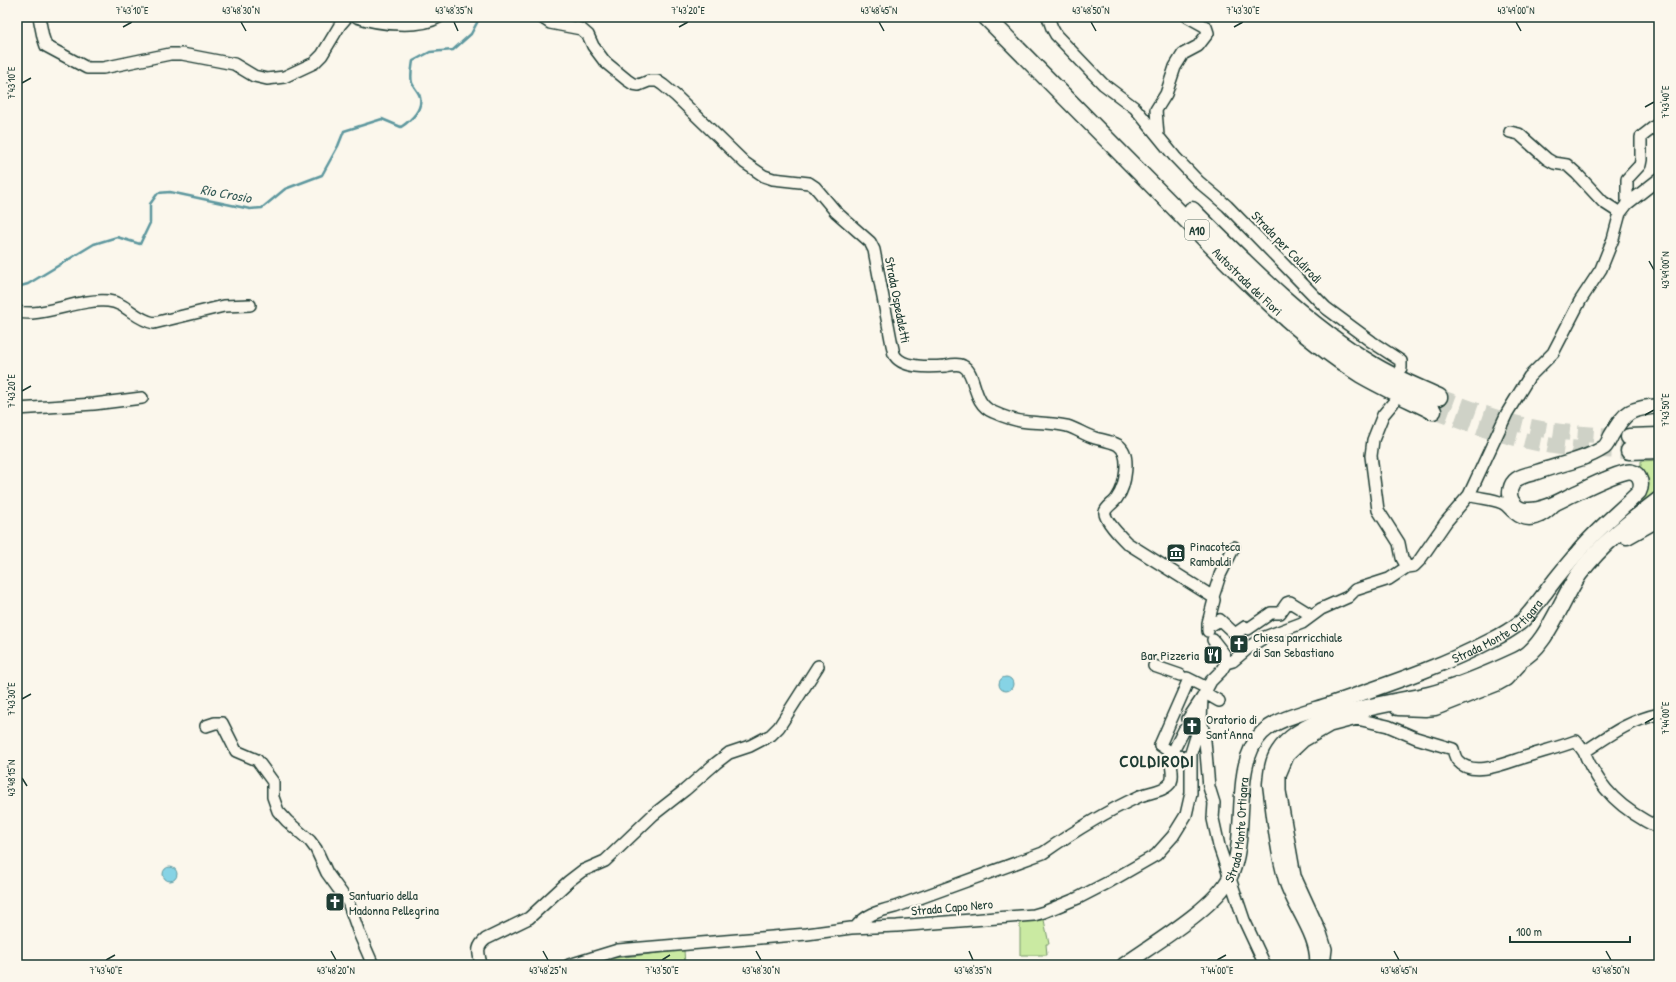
<svg xmlns="http://www.w3.org/2000/svg" width="1676" height="982" viewBox="0 0 1676 982" font-family="'Patrick Hand',sans-serif">
<rect width="100%" height="100%" fill="#fbf7ec"/>
<filter id="ink" filterUnits="userSpaceOnUse"><feTurbulence type="fractalNoise" baseFrequency=".025" numOctaves="2"/><feDisplacementMap in="SourceGraphic" scale="8" xChannelSelector="R" yChannelSelector="G"/><feConvolveMatrix kernelMatrix="1 2 1 2 8 2 1 2 1" color-interpolation-filters="sRGB"/></filter>
<g filter="url(#ink)">
<path fill="#caeaa2" stroke="#74946b" d="M 1659,460 L 1659,491 L 1602,533 L 1636,501 L 1632,466 L 1641,466 L 1641,461 Z
M 1044,920 L 1049,944 L 1046,944 L 1047,955 L 1020,955 L 1020,921 Z
M 684,950 L 685,965 L 600,965 L 601,960 L 607,959 Z"/>
<path fill="#86d3e5" stroke="#5d979e" d="M999 684a7 7 0 1 1 14 0a7 7 0 1 1-14 0Z
M163 874a7 7 0 1 1 14 0a7 7 0 1 1-14 0Z"/>
<g fill="none" stroke-linecap="round" stroke-linejoin="round">
<path stroke="#5d979e" stroke-width="2.5" d="M 17,287 L 28,284 L 94,244 L 117,237 L 140,244 L 150,223 L 150,204 L 158,193 L 170,192 L 250,209 L 262,208 L 285,189 L 322,175 L 338,146 L 344,131 L 382,119 L 401,127 C 410,121 423,111 420,97 C 419,92 414,88 412,83 C 410,76 412,68 413,61 L 430,52 L 453,50 L 471,34 L 480,17"/>
<path stroke="#cfd2c7" stroke-width="16" stroke-dasharray="16 8" stroke-linecap="butt" d="M 1439,397 C 1474,410 1509,424 1547,430 C 1574,434 1601,435 1629,437
M 1433,411 C 1470,425 1508,438 1547,445 C 1574,450 1602,450 1629,451"/>
<g stroke="#1f3d34" stroke-width="14">
<path id="minor" d="M 39,17 L 43,37 L 46,46 L 87,68 L 103,68 L 170,54 L 182,54 L 234,64 L 254,76 L 267,79 L 284,77 L 314,63 L 322,55 L 340,25 L 347,17
M 357,17 C 378,24 419,29 439,17
M 541,17 L 550,23 L 581,29 L 588,35 L 593,46 L 605,62 L 627,80 L 633,84 L 639,85 L 649,81 L 657,81 L 663,85 L 676,96 L 745,163 L 764,176 L 773,179 L 809,183 L 815,187 L 836,212 L 870,242 L 874,250 L 892,345 C 893,348 893,351 894,354 C 901,369 931,367 945,366 C 950,365 958,363 963,366 C 977,373 971,403 993,412 C 1004,417 1016,421 1028,422 C 1041,423 1054,423 1067,426 C 1077,429 1085,435 1095,438 C 1102,440 1111,441 1118,445 C 1132,454 1125,487 1117,498 C 1114,503 1106,507 1105,512 C 1103,519 1122,538 1127,543 L 1213,597
M 1048,17 L 1052,28 L 1056,35 L 1103,84 L 1135,108 L 1175,157 L 1199,182 L 1227,206 L 1326,308 L 1372,342 L 1401,361 L 1401,368
M 1510,132 L 1519,134 L 1547,159 L 1554,163 L 1567,165 L 1577,174 L 1603,202 L 1620,213
M 1158,136 L 1156,110 L 1166,94 L 1175,67 L 1183,54 L 1198,46 L 1208,33 L 1206,27 L 1188,17
M 1627,204 L 1659,179
M 17,312 C 22,313 27,313 32,313 C 58,311 82,299 108,301 C 127,303 134,319 154,323 L 224,306 L 250,305
M 1393,403 L 1383,415 L 1373,440 L 1371,456 L 1378,510 L 1399,543 L 1402,558 L 1407,567
M 17,409 L 94,404 L 142,398
M 1469,495 C 1480,499 1491,498 1502,503 C 1507,505 1509,509 1514,513 C 1529,526 1544,517 1556,504
M 1208,627 L 1220,620 L 1235,634 L 1245,627 L 1248,629 L 1271,613 L 1280,613 L 1287,603 L 1290,602 L 1311,615
M 1208,631 L 1208,623 L 1214,600 L 1213,597 L 1220,575 L 1234,547
M 1226,663 L 1233,661 L 1252,645 L 1265,637 L 1302,623 L 1321,609 L 1348,597 L 1355,590 L 1389,579 L 1407,567 L 1414,566 L 1419,561 L 1446,522 L 1469,495 L 1507,413 L 1529,377 L 1553,353 L 1580,301 L 1601,269 L 1613,239 L 1620,213 L 1627,204 L 1627,179 L 1640,165 L 1641,160 L 1641,137 L 1659,123
M 1154,666 L 1180,675
M 1187,678 L 1207,688
M 1189,679 L 1160,745 L 1173,754 L 1191,759
M 1205,693 L 1219,701
M 1353,715 L 1357,719 L 1388,726 L 1416,738 L 1453,749 C 1454,753 1455,758 1458,761 C 1474,779 1510,761 1528,756 C 1544,751 1560,747 1576,741 L 1584,752 C 1610,735 1628,721 1659,714
M 1188,719 L 1202,698 L 1211,681 L 1221,671 L 1226,663 L 1224,654 L 1213,640
M 1202,724 L 1205,741 L 1209,787 L 1214,803 L 1213,819 L 1219,846 L 1244,920 L 1265,965
M 206,726 L 215,723 L 222,723 L 236,751 L 257,760 L 273,782 L 273,797 L 278,811 L 287,821 L 310,841 L 316,849 L 327,873 L 348,902 L 359,933 L 373,965
M 1584,752 C 1600,790 1622,810 1659,828
M 855,928 C 866,914 879,911 895,907 L 1043,853 C 1073,832 1105,812 1138,797 C 1147,792 1165,792 1171,782 C 1174,776 1171,768 1171,761 C 1171,752 1180,739 1184,730
M 481,965 C 479,953 475,948 486,939 L 529,918 L 569,881 L 582,871 L 605,861 L 653,815 L 685,790 L 716,763 L 729,753 L 750,746 L 771,735 L 779,727 L 818,666
M 569,965 L 618,950 L 807,934 L 851,928 L 897,926 L 1034,915 L 1044,912 L 1078,898 L 1109,882 L 1156,855 L 1173,836 L 1186,815 L 1191,793 L 1191,753 L 1201,721 L 1202,698
M 1324,965 L 1326,949 L 1321,933 L 1295,876 L 1280,791 L 1280,775 L 1288,756 L 1304,741 L 1330,726 L 1357,719"/>
</g>
<g stroke="#1f3d34" stroke-width="17">
<g id="major">
<path id="s1" d="M 1124,965 C 1152,945 1216,907 1230,877 C 1250,835 1230,765 1262,733 C 1277,718 1311,711 1331,704 C 1385,685 1441,667 1492,640 C 1502,635 1512,629 1521,622 C 1530,614 1537,603 1545,593 C 1555,579 1566,566 1578,552 C 1596,530 1619,512 1639,492 C 1644,482 1638,469 1626,472 C 1611,476 1592,485 1578,492 C 1562,499 1545,511 1527,510 C 1520,510 1515,506 1512,501 C 1508,494 1510,484 1517,479 C 1523,475 1531,474 1537,472 C 1557,465 1585,460 1603,448 C 1607,446 1609,440 1611,436 C 1626,410 1630,409 1659,406"/>
</g>
</g>
<g stroke="#1f3d34" stroke-width="19">
<g id="highway">
<path id="s2" d="M 986,17 C 1046,78 1106,139 1167,200 C 1227,261 1287,328 1360,374 C 1384,388 1409,399 1433,411"/>
<path d="M 1192,210 C 1248,266 1305,324 1373,365 C 1394,378 1417,387 1439,397"/>
<path d="M 1629,437 L 1659,436"/>
<path d="M 1629,451 L 1659,450"/>
<path d="M 1627,536 L 1659,518"/>
<path d="M 1398,707 L 1425,708 L 1435,707 L 1496,683 L 1505,678 L 1518,664"/>
<path d="M 1318,965 C 1321,936 1295,907 1287,880 C 1278,849 1275,815 1271,784 C 1272,773 1273,761 1279,752 C 1303,713 1388,705 1429,695 C 1460,687 1491,673 1519,660 C 1546,648 1562,598 1579,574 C 1601,544 1630,522 1659,500"/>
</g>
</g>
<use href="#minor" stroke="#fbf7ec" stroke-width="11"/>
<use href="#major" stroke="#fbf7ec" stroke-width="14"/>
<use href="#highway" stroke="#fbf7ec" stroke-width="16"/>
</g>
</g>
<path fill="none" stroke="#1f3d34" stroke-width="1.5" d="M 241,22 L 246,31M 454,22 L 458,31M 879,22 L 884,31M 1091,22 L 1096,31M 1516,22 L 1521,31M 123,27 L 132,22M 679,27 L 688,22M 1234,27 L 1243,22M 22,83 L 31,78M 1645,107 L 1654,102M 1649,261 L 1654,270M 22,391 L 31,386M 1645,415 L 1654,410M 22,699 L 31,694M 1645,723 L 1654,718M 22,778 L 27,786M 331,951 L 336,960M 543,951 L 548,960M 756,951 L 761,960M 969,951 L 973,960M 1394,951 L 1399,960M 1606,951 L 1611,960M 106,960 L 115,955M 662,960 L 670,955M 1217,960 L 1226,955"/>
<defs>
<g id="museum-square" transform="scale(1)"><rect x="-9" y="-9" width="18" height="18" rx="4" fill="#1f3d34" stroke="#fbf7ec"/><path d="M0-6L6-3V-2H-6V-3ZM-5-1h2V3h-2ZM-1-1h2V3h-2ZM3-1h2V3H3ZM-6 4H6V6H-6Z" fill="#fff"/></g>
<g id="church-square" transform="scale(1)"><rect x="-9" y="-9" width="18" height="18" rx="4" fill="#1f3d34" stroke="#fbf7ec"/><path d="M-1.2-6h2.4v3.5h3.3v2.4h-3.3V6h-2.4V-.1h-3.3v-2.4h3.3Z" fill="#fff"/></g>
<g id="restaurant-square" transform="scale(1)"><rect x="-9" y="-9" width="18" height="18" rx="4" fill="#1f3d34" stroke="#fbf7ec"/><path d="M-5-6h1v4h1v-4h1v4h1v-4h1v5L-1.5 .5V6h-2V.5L-5-1ZM5-6V6H3V1.5H1.5Q1.5-4 5-6Z" fill="#fff"/></g>
</defs>
<g fill-rule="evenodd">
<use href="#museum-square" x="1176" y="553"/>
<use href="#church-square" x="1239" y="644"/>
<use href="#restaurant-square" x="1213" y="655"/>
<use href="#church-square" x="1192" y="726"/>
<use href="#church-square" x="335" y="902"/>
</g>
<g text-anchor="middle" dominant-baseline="central" stroke-width="4" stroke-linejoin="round" paint-order="stroke">
<rect fill="#fbf7ec" stroke="#61756b" stroke-width="1" x="1185" y="220" width="24" height="20" rx="3"/>
<g font-size="12" font-weight="bold" fill="#1f3d34">
<text x="1197" y="230">A10</text>
</g>
<g font-size="13" fill="#1f3d34" stroke="#fbf7ec">
<text transform="translate(1287 247) rotate(46)">Strada per Coldirodi</text>
<text stroke="none"><textPath href="#s2" startOffset="372">Autostrada dei Fiori</textPath></text>
<text transform="translate(898 300) rotate(79)">Strada Ospedaletti</text>
<text stroke="none"><textPath href="#s1" startOffset="547">Strada Monte Ortigara</textPath></text>
<text stroke="none"><textPath href="#s1" startOffset="187">Strada Monte Ortigara</textPath></text>
<text transform="translate(952 907) rotate(-5)">Strada Capo Nero</text>
</g>
<g font-size="13" fill="#1f3d34" stroke="#fbf7ec" text-anchor="start">
<text x="1190" y="546">Pinacoteca<tspan x="1190" dy="15">Rambaldi</tspan></text>
<text x="1253" y="637">Chiesa parricchiale<tspan x="1253" dy="15">di San Sebastiano</tspan></text>
<text x="1199" y="655" text-anchor="end">Bar Pizzeria</text>
<text x="1206" y="719">Oratorio di<tspan x="1206" dy="15">Sant'Anna</tspan></text>
<text x="349" y="895">Santuario della<tspan x="349" dy="15">Madonna Pellegrina</tspan></text>
</g>
<g font-size="14" font-style="italic" fill="#345b57" stroke="#fbf7ec">
<text transform="translate(226 193) rotate(10)">Rio Crosio</text>
</g>
<g font-size="17" font-weight="bold" letter-spacing="1" fill="#1f3d34" stroke="#fbf7ec">
<text x="1157" y="760">COLDIRODI</text>
</g>
</g>
<rect width="1676" height="982" fill="none" stroke="#fbf7ec" stroke-width="44"/>
<path d="M1510 936v6h120v-6" fill="none" stroke="#1f3d34" stroke-width="2"/>
<text x="1516" y="936" font-size="12" fill="#1f3d34" stroke="#fbf7ec" stroke-width="3" paint-order="stroke">100 m</text>
<rect x="22" y="22" width="1632" height="938" fill="none" stroke="#1f3d34" stroke-width="1.5"/>
<g font-size="10" text-anchor="middle" fill="#1f3d34">
<text x="132" y="14">7°43'10"E</text>
<text x="241" y="14">43°48'30"N</text>
<text x="454" y="14">43°48'35"N</text>
<text x="688" y="14">7°43'20"E</text>
<text x="879" y="14">43°48'45"N</text>
<text x="1091" y="14">43°48'50"N</text>
<text x="1243" y="14">7°43'30"E</text>
<text x="1516" y="14">43°49'00"N</text>
<text transform="translate(11 83) rotate(-90)" y="4">7°43'10"E</text>
<text transform="translate(1665 102) rotate(-90)" y="4">7°43'40"E</text>
<text transform="translate(1665 270) rotate(-90)" y="4">43°49'00"N</text>
<text transform="translate(11 391) rotate(-90)" y="4">7°43'20"E</text>
<text transform="translate(1665 410) rotate(-90)" y="4">7°43'50"E</text>
<text transform="translate(11 699) rotate(-90)" y="4">7°43'30"E</text>
<text transform="translate(1665 718) rotate(-90)" y="4">7°44'00"E</text>
<text transform="translate(11 778) rotate(-90)" y="4">43°48'15"N</text>
<text x="106" y="974">7°43'40"E</text>
<text x="336" y="974">43°48'20"N</text>
<text x="548" y="974">43°48'25"N</text>
<text x="662" y="974">7°43'50"E</text>
<text x="761" y="974">43°48'30"N</text>
<text x="973" y="974">43°48'35"N</text>
<text x="1217" y="974">7°44'00"E</text>
<text x="1399" y="974">43°48'45"N</text>
<text x="1611" y="974">43°48'50"N</text>
</g>
</svg>
